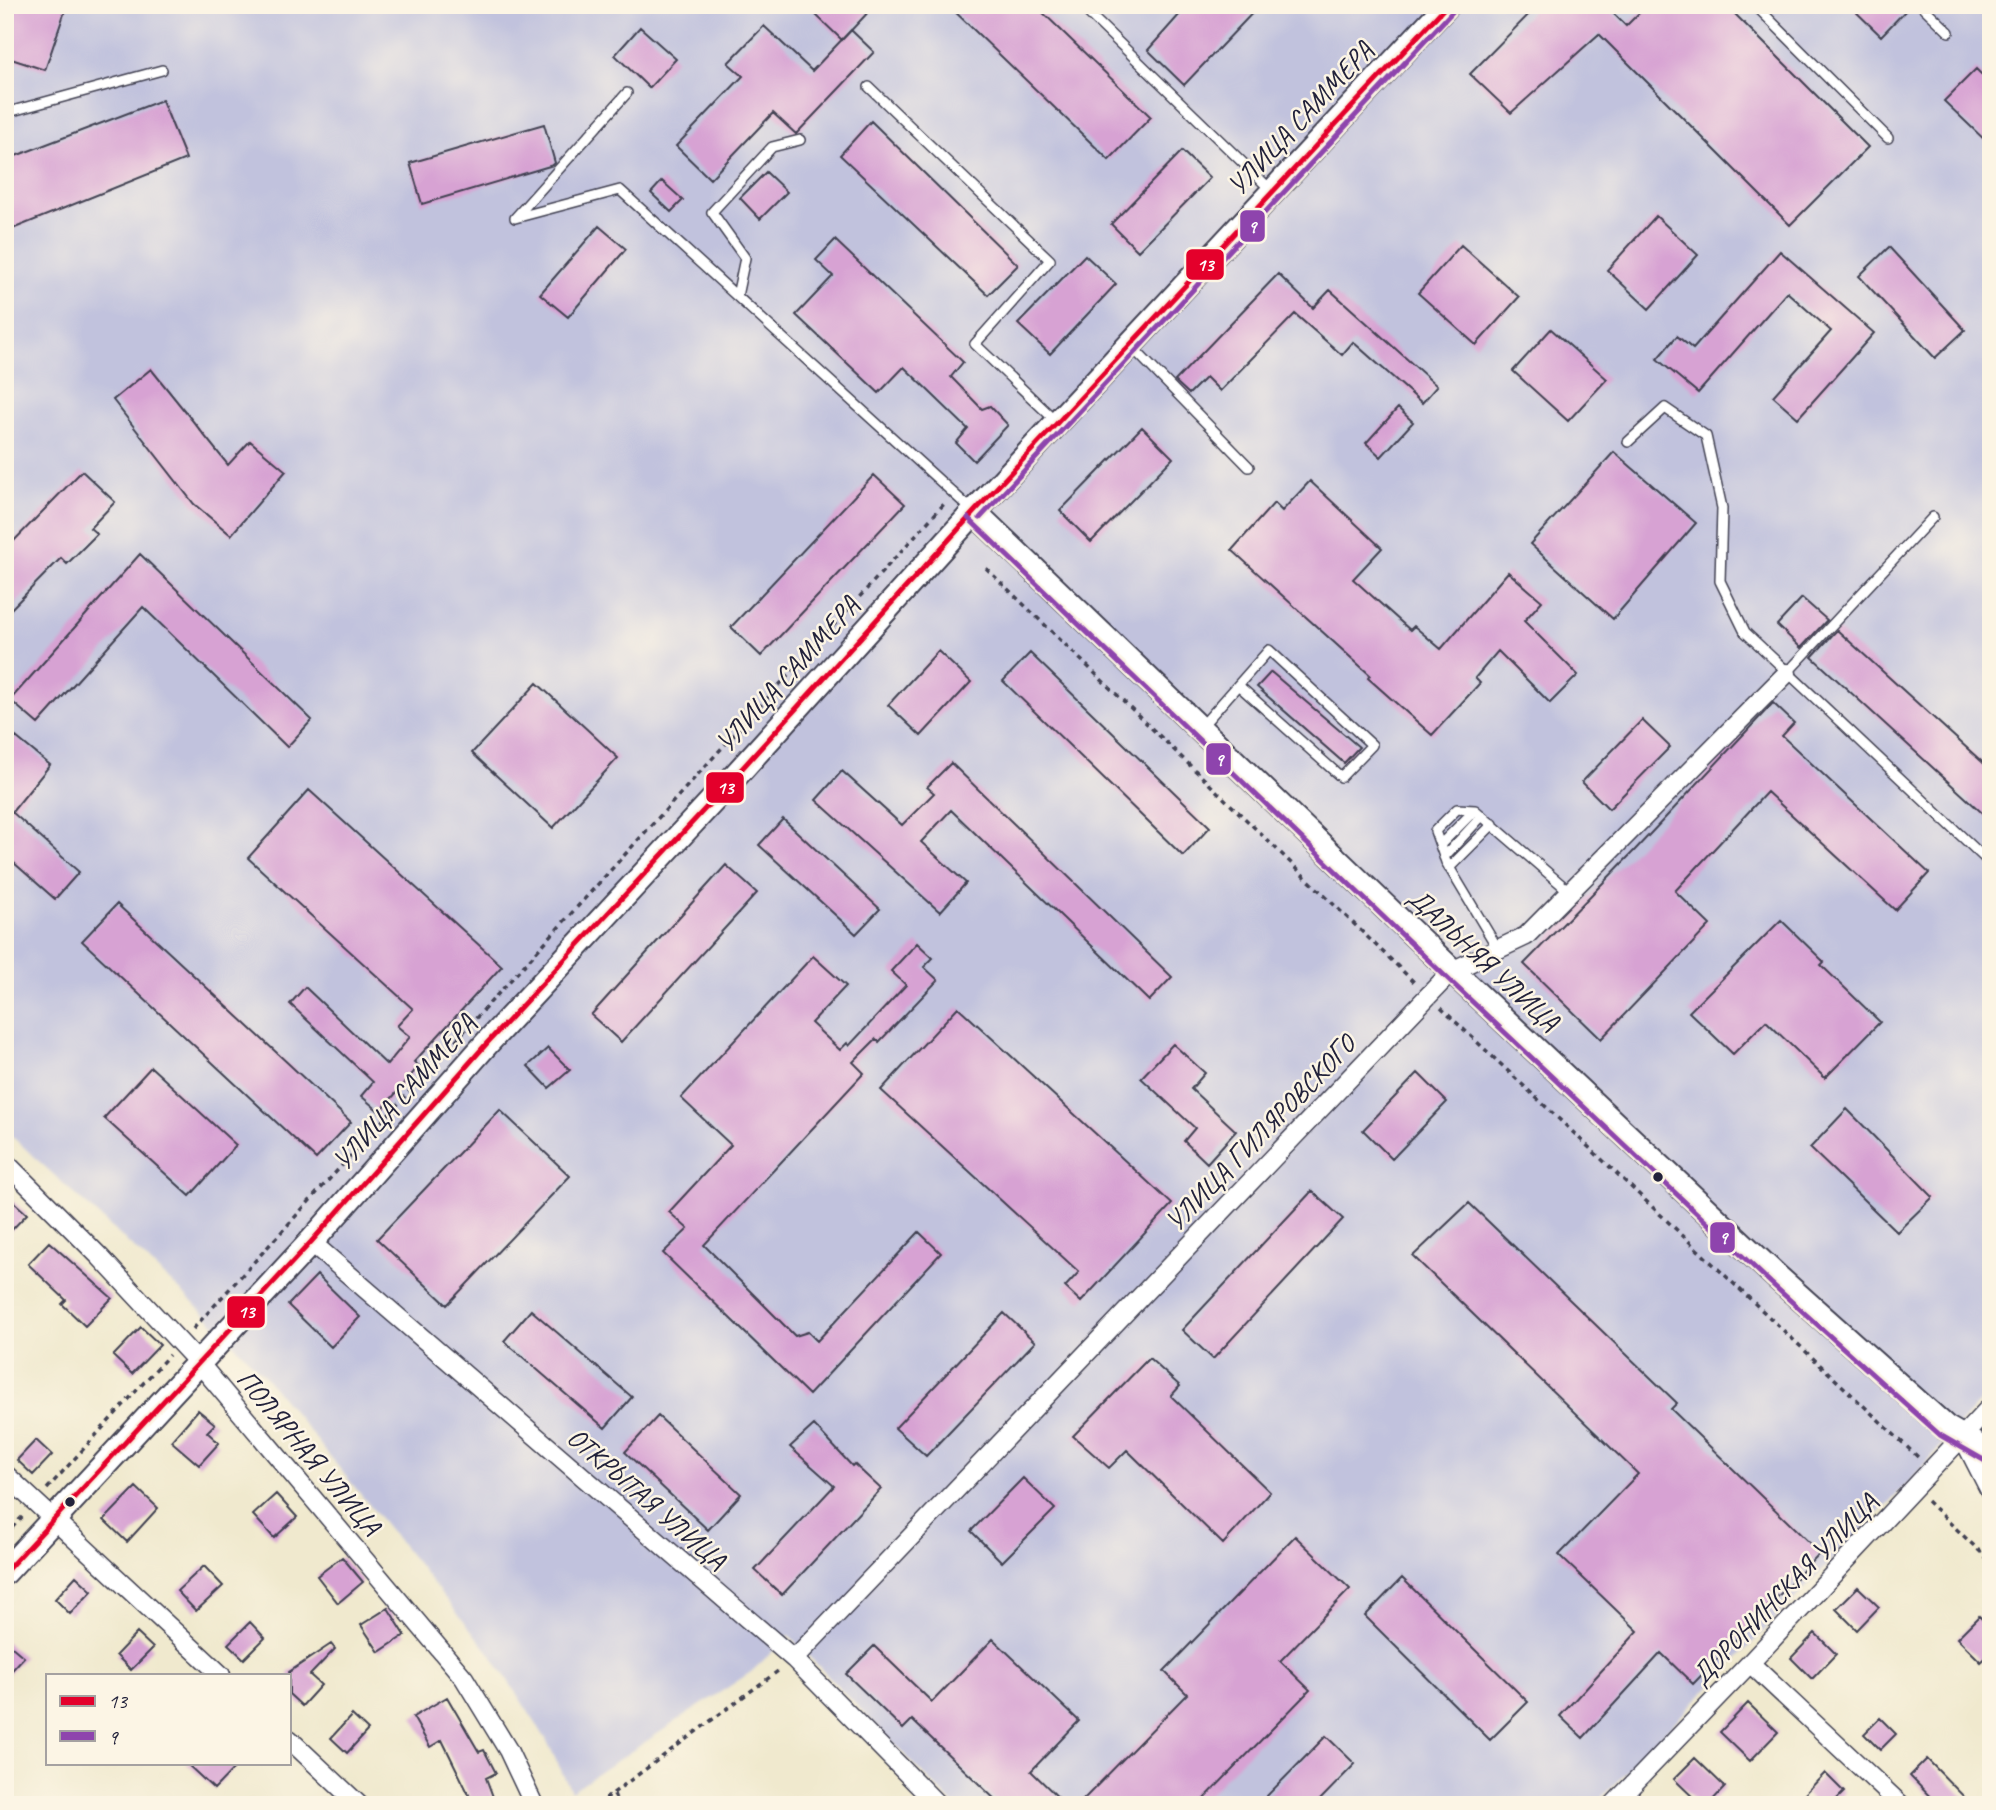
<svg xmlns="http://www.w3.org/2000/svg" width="1996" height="1810" viewBox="0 0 1996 1810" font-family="Caveat,sans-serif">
<rect width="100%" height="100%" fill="#fcf5e5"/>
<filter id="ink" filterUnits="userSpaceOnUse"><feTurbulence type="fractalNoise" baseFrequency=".0143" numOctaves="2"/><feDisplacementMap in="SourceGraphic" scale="14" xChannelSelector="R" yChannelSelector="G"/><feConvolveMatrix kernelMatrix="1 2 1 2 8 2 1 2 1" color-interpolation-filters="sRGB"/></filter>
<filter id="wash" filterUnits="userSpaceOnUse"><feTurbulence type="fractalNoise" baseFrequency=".00686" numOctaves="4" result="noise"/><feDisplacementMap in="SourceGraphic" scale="28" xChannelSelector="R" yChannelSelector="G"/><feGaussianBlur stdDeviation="1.57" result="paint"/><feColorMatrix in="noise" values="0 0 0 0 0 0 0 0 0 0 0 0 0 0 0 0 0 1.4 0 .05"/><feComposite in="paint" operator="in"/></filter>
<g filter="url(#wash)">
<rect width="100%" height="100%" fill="#f0e9ce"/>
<path fill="#c1c2dd" d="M 5,5 L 1991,5 L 1991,1389 L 1915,1476 L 1594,1805 L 954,1805 L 789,1636 L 751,1672 L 571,1791 L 546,1739 L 492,1656 L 262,1373 L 200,1309 L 5,1130 Z"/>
<g id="blocks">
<path fill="#d7a2d3" d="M 5,5 L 67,5 L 45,70 L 5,57 Z
M 825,5 L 875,5 L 842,40 L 816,15 Z
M 948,5 L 1035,5 L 1151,117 L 1109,160 Z
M 1188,5 L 1260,5 L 1184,85 L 1148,50 Z
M 1538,5 L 1605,5 L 1626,26 L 1647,5 L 1726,5 L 1868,147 L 1790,225 L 1599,34 L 1511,113 L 1470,74 Z
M 1849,5 L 1911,5 L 1881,36 Z
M 764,26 L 812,71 L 851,30 L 874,52 L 796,134 L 773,113 L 710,179 L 676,146 L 743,76 L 728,63 Z
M 640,27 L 676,59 L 649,88 L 615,55 Z
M 1976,69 L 1991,84 L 1991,146 L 1944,101 Z
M 162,100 L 186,159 L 5,232 L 5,160 Z
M 871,121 L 1018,265 L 988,295 L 840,155 Z
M 544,124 L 555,163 L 553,165 L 422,204 L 410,163 Z
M 1182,151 L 1210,178 L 1138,251 L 1111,224 Z
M 766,172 L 787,192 L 760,219 L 740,198 Z
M 662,181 L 683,200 L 671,212 L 651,193 Z
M 1656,216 L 1698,255 L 1649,309 L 1607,270 Z
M 599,226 L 626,249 L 568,317 L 540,294 Z
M 835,240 L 963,362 L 951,377 L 982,409 L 990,406 L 1008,425 L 974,461 L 956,443 L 968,429 L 904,367 L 879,393 L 796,315 L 833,276 L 816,260 Z
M 1461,245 L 1519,297 L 1476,345 L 1418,293 Z
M 1889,247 L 1965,330 L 1935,358 L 1859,276 Z
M 1780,251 L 1874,333 L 1798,418 L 1773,396 L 1831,331 L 1787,292 L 1698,393 L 1657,359 L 1677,336 L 1693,349 Z
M 1085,255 L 1116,284 L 1050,354 L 1018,324 Z
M 1278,274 L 1313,308 L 1330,290 L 1437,386 L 1422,403 L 1353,342 L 1342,355 L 1295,314 L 1220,391 L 1206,377 L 1189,394 L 1175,381 Z
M 1551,329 L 1607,379 L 1568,421 L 1513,371 Z
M 151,369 L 228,465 L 250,441 L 286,471 L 231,535 L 194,504 L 113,400 Z
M 1398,408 L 1413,422 L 1381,457 L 1366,443 Z
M 1142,427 L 1173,458 L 1091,542 L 1060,511 Z
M 1614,452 L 1696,523 L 1613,619 L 1530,544 Z
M 82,471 L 115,502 L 90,528 L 97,534 L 67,564 L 61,558 L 5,615 L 5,550 Z
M 874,475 L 905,504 L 761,656 L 731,627 Z
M 1310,481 L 1382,548 L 1353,579 L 1410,630 L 1414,626 L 1441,649 L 1508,572 L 1542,601 L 1524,621 L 1578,675 L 1550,703 L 1498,651 L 1475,678 L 1480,683 L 1432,735 L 1368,678 L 1370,675 L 1232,550 L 1274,503 L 1282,511 Z
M 140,554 L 312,720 L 287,747 L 143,607 L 38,724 L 10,700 Z
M 1802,598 L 1827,620 L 1801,648 L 1777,625 Z
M 1837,630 L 1991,770 L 1991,821 L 1812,657 Z
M 938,651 L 971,682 L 921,736 L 888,705 Z
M 1030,653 L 1210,827 L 1183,856 L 1003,681 Z
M 1271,672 L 1359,747 L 1344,763 L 1257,687 Z
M 537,683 L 618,758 L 553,828 L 472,753 Z
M 1773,703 L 1794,723 L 1782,736 L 1929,873 L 1895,910 L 1767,792 L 1675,891 L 1710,925 L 1601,1039 L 1524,964 L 1634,851 Z
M 1642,720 L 1670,747 L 1609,809 L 1582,782 Z
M 16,737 L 50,765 L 12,812 L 79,872 L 55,899 L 5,855 L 5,750 Z
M 951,763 L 1172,977 L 1149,1001 L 951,810 L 921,842 L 966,883 L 940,912 L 816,800 L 842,771 L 902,825 L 934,793 L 927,787 Z
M 309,790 L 502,966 L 414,1062 L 419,1066 L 380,1112 L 361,1096 L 373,1082 L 290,1004 L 305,987 L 387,1065 L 410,1037 L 397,1026 L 413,1009 L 248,858 Z
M 783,819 L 880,909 L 856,934 L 759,845 Z
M 726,865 L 757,893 L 621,1042 L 591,1015 Z
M 117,904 L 351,1122 L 316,1159 L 82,941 Z
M 1781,920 L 1824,962 L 1821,965 L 1880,1022 L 1825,1078 L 1766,1021 L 1733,1054 L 1689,1012 Z
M 917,943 L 933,958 L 924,967 L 938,980 L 879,1042 L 876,1039 L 853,1062 L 864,1073 L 704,1245 L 795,1336 L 808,1332 L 817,1341 L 919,1232 L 941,1253 L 809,1395 L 663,1253 L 688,1229 L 669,1212 L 731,1145 L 681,1098 L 813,956 L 846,986 L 811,1023 L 840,1050 L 847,1043 L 849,1046 L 906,985 L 891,971 Z
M 958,1007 L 1172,1204 L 1081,1302 L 1065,1287 L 1079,1272 L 881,1090 Z
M 1173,1044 L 1205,1073 L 1191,1089 L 1236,1131 L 1207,1163 L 1184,1141 L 1195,1128 L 1141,1078 Z
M 548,1048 L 570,1070 L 549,1088 L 528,1066 Z
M 151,1067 L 236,1145 L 190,1196 L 104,1118 Z
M 1418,1073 L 1447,1102 L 1392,1159 L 1363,1130 Z
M 1847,1109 L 1933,1197 L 1897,1232 L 1810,1148 Z
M 500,1110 L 570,1176 L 447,1305 L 377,1239 Z
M 1312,1191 L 1343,1219 L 1213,1359 L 1182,1330 Z
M 5,1194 L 27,1214 L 5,1237 Z
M 1469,1203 L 1677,1403 L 1671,1409 L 1820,1553 L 1693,1684 L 1661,1653 L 1583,1738 L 1560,1716 L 1638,1631 L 1559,1555 L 1638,1474 L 1413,1256 Z
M 49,1242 L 112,1298 L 85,1326 L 62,1304 L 66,1300 L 28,1264 Z
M 317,1275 L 360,1317 L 331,1347 L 288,1305 Z
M 531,1310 L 632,1397 L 605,1428 L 504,1341 Z
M 1004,1313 L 1035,1342 L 926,1456 L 895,1428 Z
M 141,1327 L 160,1345 L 132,1374 L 113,1356 Z
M 1149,1358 L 1180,1386 L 1171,1396 L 1270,1492 L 1223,1544 L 1127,1450 L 1109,1468 L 1073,1436 Z
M 198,1410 L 215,1424 L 207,1432 L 219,1443 L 199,1465 L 171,1441 Z
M 658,1416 L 741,1494 L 708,1530 L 625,1452 Z
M 814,1425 L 852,1466 L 854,1464 L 881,1489 L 782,1595 L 755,1570 L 834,1486 L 790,1447 Z
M 36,1440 L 52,1455 L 33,1475 L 17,1460 Z
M 1023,1478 L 1055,1509 L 1002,1562 L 971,1531 Z
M 136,1487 L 158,1508 L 127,1542 L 104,1520 Z
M 276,1494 L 297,1517 L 274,1538 L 253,1515 Z
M 1295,1536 L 1350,1589 L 1280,1661 L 1310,1690 L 1198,1805 L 1078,1805 L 1187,1694 L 1164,1671 Z
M 342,1557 L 363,1582 L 338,1603 L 317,1576 Z
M 204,1566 L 223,1586 L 196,1611 L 177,1591 Z
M 76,1576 L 92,1591 L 70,1614 L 55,1599 Z
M 1402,1578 L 1528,1702 L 1490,1740 L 1365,1616 Z
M 1858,1587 L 1879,1607 L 1857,1630 L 1836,1609 Z
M 388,1608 L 405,1635 L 379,1652 L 361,1625 Z
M 1979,1616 L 1991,1628 L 1991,1653 L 1981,1662 L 1957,1638 Z
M 250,1622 L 265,1638 L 244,1659 L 228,1644 Z
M 137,1633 L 153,1648 L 131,1670 L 116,1655 Z
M 1815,1633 L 1836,1654 L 1812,1679 L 1791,1658 Z
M 993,1639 L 1079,1721 L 1031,1771 L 1066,1805 L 1001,1805 L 912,1720 L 903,1729 L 846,1674 L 874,1646 L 932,1702 Z
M 5,1641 L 24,1657 L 5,1678 Z
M 331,1644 L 335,1649 L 310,1675 L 321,1685 L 302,1706 L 289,1694 L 289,1672 Z
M 447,1697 L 479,1752 L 484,1750 L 496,1773 L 486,1778 L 496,1805 L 474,1805 L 442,1740 L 430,1747 L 413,1717 Z
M 1748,1703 L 1778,1732 L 1750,1761 L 1720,1732 Z
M 352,1715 L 368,1730 L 347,1753 L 331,1738 Z
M 1880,1718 L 1896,1734 L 1880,1750 L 1864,1734 Z
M 1326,1736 L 1355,1764 L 1315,1805 L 1258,1805 Z
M 1695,1758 L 1725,1787 L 1708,1805 L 1701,1805 L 1674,1779 Z
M 1927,1759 L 1972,1805 L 1938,1805 L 1910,1776 Z
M 186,1763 L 239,1763 L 214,1789 Z
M 1825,1773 L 1844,1792 L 1831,1805 L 1816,1805 L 1805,1794 Z"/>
</g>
</g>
<g filter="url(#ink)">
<use href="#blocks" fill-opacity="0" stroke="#414051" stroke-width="2"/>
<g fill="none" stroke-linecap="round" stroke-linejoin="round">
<g stroke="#414051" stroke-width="12">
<path id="lane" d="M 1080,5 L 1271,190
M 1755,5 L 1888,138
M 1921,5 L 1949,32
M 869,87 L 1050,260 L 975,344 L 1057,422
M 627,93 L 515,218 L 620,190 L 973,511
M 5,113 L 162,70
M 737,296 L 745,258 L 712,212 L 772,147 L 800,140
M 1131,346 L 1249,467
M 1628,442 L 1665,408 L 1706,436 L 1722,508 L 1720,581 L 1745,632 L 1991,864
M 1787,673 L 1933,517
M 1201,727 L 1269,650 L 1372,745 L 1341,777 L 1238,685
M 1440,845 L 1475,810
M 1444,857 L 1482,816
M 1449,868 L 1493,824
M 1498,949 L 1446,862 L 1435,831 L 1457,809 L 1475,810 L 1570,892"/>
</g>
<g stroke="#414051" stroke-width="21">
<path id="street" d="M 5,1162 L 100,1257 L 199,1363 L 464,1678 L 508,1750 L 534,1805
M 311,1242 L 794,1659 L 938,1805
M 1963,1438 L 1991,1493
M 5,1474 L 221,1675
M 794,1659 L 1452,971 L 1526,936 L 1787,673
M 1750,1663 L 1901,1805
M 289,1739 L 359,1805
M 1613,1805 L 1750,1663 L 1991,1406"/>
</g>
<g stroke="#414051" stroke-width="28">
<path id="secondary" d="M 974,512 L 1452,971 L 1777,1277 L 1946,1428 L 1991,1454
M 5,1572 L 311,1242 L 488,1042 L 728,784 L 974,512 L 1447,5"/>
</g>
<path stroke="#414051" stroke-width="3.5" stroke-dasharray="5 5" stroke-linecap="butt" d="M 986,568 L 1415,983
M 1441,1008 L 1920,1459
M 193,1329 L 944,504
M 47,1489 L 169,1355
M 1927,1501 L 1991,1562
M 5,1535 L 23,1516
M 614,1794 L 618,1805
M 597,1805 L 778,1671"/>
<use href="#lane" stroke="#fff" stroke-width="9"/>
<use href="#street" stroke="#fff" stroke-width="18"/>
<use href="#secondary" stroke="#fff" stroke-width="24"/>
<g stroke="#fcf5e5" stroke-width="10">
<path id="bus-1" d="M 5,1572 L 311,1242 L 488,1042 L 728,784 L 974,512 L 1447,5"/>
</g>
<g stroke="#fcf5e5" stroke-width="10">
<path id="bus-2" d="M 968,518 L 1446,977 L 1771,1283 L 1940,1435 L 1987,1462
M 980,518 L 1453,11"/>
</g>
<use href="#bus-1" stroke="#e4002b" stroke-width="5"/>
<use href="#bus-2" stroke="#8e44ad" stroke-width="5"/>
</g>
</g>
<g fill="#22223b" stroke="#fcf5e5" stroke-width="2.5">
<circle cx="1658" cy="1177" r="6"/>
<circle cx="70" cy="1502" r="6"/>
</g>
<g text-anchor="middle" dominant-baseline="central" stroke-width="5" stroke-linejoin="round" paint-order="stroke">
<g font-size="28" fill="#22223b" stroke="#fcf5e5">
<text transform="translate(1300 118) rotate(-47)">УЛИЦА САММЕРА</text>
<text transform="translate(787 674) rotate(-48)">УЛИЦА САММЕРА</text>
<text transform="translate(1484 959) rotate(43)">ДАЛЬНЯЯ УЛИЦА</text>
<text transform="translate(404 1092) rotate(-48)">УЛИЦА САММЕРА</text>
<text transform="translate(1260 1133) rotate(-46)">УЛИЦА ГИЛЯРОВСКОГО</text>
<text transform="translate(309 1452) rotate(50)">ПОЛЯРНАЯ УЛИЦА</text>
<text transform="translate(647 1498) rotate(41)">ОТКРЫТАЯ УЛИЦА</text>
<text transform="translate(1784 1589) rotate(-46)">ДОРОНИНСКАЯ УЛИЦА</text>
</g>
</g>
<g stroke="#fcf5e5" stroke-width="2.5">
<rect x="1239" y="209" width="27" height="34" rx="7" fill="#8e44ad"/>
<rect x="1185" y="248" width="40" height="33" rx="7" fill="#e4002b"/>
<rect x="1205" y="742" width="27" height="34" rx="7" fill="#8e44ad"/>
<rect x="705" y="771" width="40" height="33" rx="7" fill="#e4002b"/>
<rect x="1709" y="1221" width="27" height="33" rx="7" fill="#8e44ad"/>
<rect x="226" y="1295" width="40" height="34" rx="7" fill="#e4002b"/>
</g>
<g font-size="19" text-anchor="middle" font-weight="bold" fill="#fff">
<text x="1252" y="233">9</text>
<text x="1205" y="271">13</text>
<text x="1219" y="766">9</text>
<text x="725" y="794">13</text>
<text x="1723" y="1244">9</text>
<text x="246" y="1318">13</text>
</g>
<rect width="1996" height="1810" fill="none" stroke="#fcf5e5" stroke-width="28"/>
<rect x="46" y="1674" width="245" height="91" fill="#fcf5e5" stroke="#a5a1a1" stroke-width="2"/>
<rect x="60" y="1696" width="35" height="10" fill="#e4002b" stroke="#a5a1a1" stroke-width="2"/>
<text x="108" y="1708" font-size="21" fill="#22223b">13</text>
<rect x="60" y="1731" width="35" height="10" fill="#8e44ad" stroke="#a5a1a1" stroke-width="2"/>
<text x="108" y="1744" font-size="21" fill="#22223b">9</text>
</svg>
